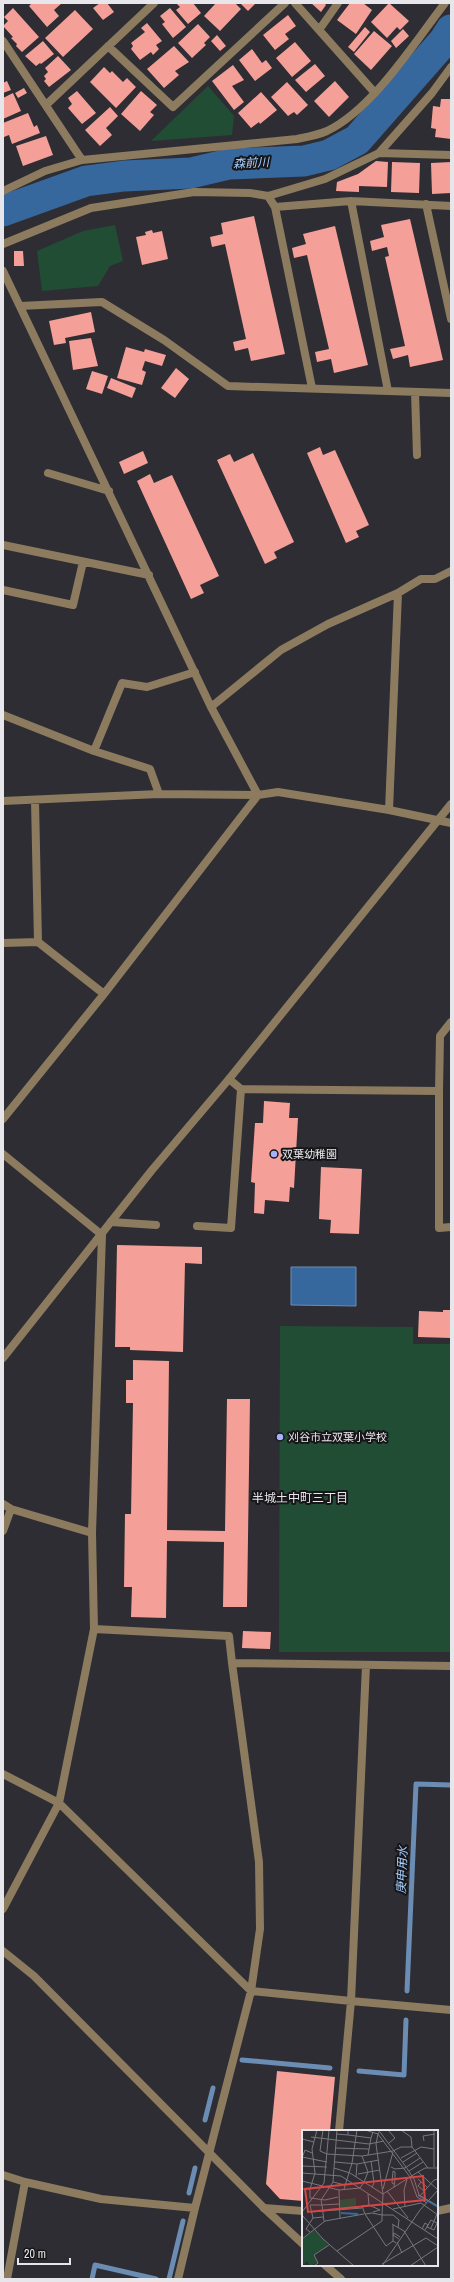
<svg xmlns="http://www.w3.org/2000/svg" width="454" height="2282" viewBox="0 0 454 2282" font-family="'Archivo Narrow','Noto Sans JP',sans-serif">
<rect width="100%" height="100%" fill="#2e2d33"/>
<path fill="#224d35" d="M 208,86 L 234,116 L 232,135 L 151,141 Z
M 115,225 L 123,261 L 110,266 L 98,286 L 42,291 L 37,251 L 83,231 Z
M 280,1326 L 413,1327 L 413,1344 L 451,1344 L 451,1652 L 279,1652 Z"/>
<path fill="#36679d" stroke="#6b8db4" d="M 291,1267 L 356,1267 L 356,1306 L 291,1305 Z"/>
<g fill="none" stroke-linecap="round" stroke-linejoin="round">
<path stroke="#6b8db4" stroke-width="5" d="M 407,1991 L 416,1784 L 451,1785
M 242,2060 L 330,2068
M 359,2071 L 404,2075 L 406,2020
M 205,2120 L 213,2088
M 189,2193 L 195,2168
M 92,2279 L 95,2265 L 156,2279
M 169,2279 L 183,2221"/>
<path stroke="#36679d" stroke-width="31" d="M 3,211 L 86,181 L 124,176 L 191,173 L 229,164 L 304,161 L 329,155 L 357,140 L 444,41 L 451,30"/>
</g>
<path fill="#f4a098" d="M 32,3 L 62,3 L 54,10 L 59,16 L 47,27 L 29,6 Z
M 100,3 L 107,3 L 114,12 L 103,20 L 93,8 Z
M 176,3 L 193,3 L 201,13 L 188,24 L 176,10 L 180,7 Z
M 216,3 L 235,3 L 241,9 L 220,31 L 204,16 Z
M 240,3 L 256,3 L 248,11 Z
M 311,3 L 324,3 L 326,5 L 321,12 Z
M 350,3 L 363,3 L 372,10 L 356,34 L 337,20 Z
M 389,3 L 409,21 L 400,30 L 397,27 L 387,38 L 371,22 Z
M 13,8 L 39,37 L 22,52 L 16,46 L 17,44 L 11,38 L 13,37 L 3,26 L 8,21 L 4,17 Z
M 170,8 L 186,27 L 173,38 L 162,24 L 165,22 L 160,16 Z
M 75,10 L 93,29 L 63,57 L 45,38 Z
M 288,15 L 296,26 L 285,34 L 289,39 L 275,50 L 263,35 Z
M 147,23 L 162,41 L 156,45 L 159,49 L 153,55 L 151,52 L 140,60 L 131,49 L 133,46 L 131,43 L 145,32 L 141,28 Z
M 198,24 L 210,37 L 204,43 L 206,45 L 192,58 L 178,43 Z
M 365,27 L 370,32 L 354,52 L 348,47 Z
M 403,29 L 409,36 L 396,48 L 391,41 Z
M 374,31 L 392,46 L 371,70 L 354,54 Z
M 217,35 L 226,46 L 220,51 L 211,41 Z
M 43,41 L 54,54 L 41,64 L 40,63 L 36,66 L 25,56 Z
M 295,42 L 311,61 L 292,77 L 276,58 Z
M 174,46 L 189,62 L 175,71 L 179,75 L 164,88 L 147,69 Z
M 252,49 L 262,63 L 266,60 L 272,68 L 255,81 L 239,60 Z
M 58,56 L 71,70 L 49,87 L 44,81 L 46,79 L 44,76 L 48,72 L 45,68 Z
M 315,64 L 325,76 L 306,92 L 295,80 Z
M 233,65 L 244,80 L 232,86 L 244,102 L 234,110 L 212,81 Z
M 104,67 L 110,73 L 112,71 L 123,82 L 127,78 L 136,87 L 116,108 L 90,82 Z
M 7,81 L 11,90 L 3,93 L 3,83 Z
M 335,81 L 349,97 L 329,117 L 314,101 Z
M 287,82 L 308,105 L 297,115 L 294,112 L 288,116 L 271,97 Z
M 24,88 L 27,93 L 18,98 L 15,93 Z
M 77,91 L 96,113 L 82,124 L 68,108 L 72,104 L 68,98 Z
M 141,91 L 157,105 L 150,112 L 154,115 L 140,131 L 121,114 Z
M 261,92 L 277,110 L 260,124 L 259,122 L 251,128 L 238,113 Z
M 13,93 L 21,111 L 3,119 L 3,98 Z
M 441,99 L 451,99 L 451,139 L 435,137 L 436,129 L 431,128 L 433,106 L 440,107 Z
M 110,107 L 118,116 L 106,128 L 112,135 L 100,146 L 85,130 Z
M 28,113 L 34,127 L 37,125 L 40,133 L 12,144 L 9,135 L 4,137 L 3,123 Z
M 46,136 L 53,155 L 23,166 L 16,146 Z
M 376,161 L 388,162 L 387,187 L 359,186 L 359,192 L 336,191 L 337,182 L 358,174 Z
M 392,162 L 420,163 L 419,193 L 391,192 Z
M 451,162 L 451,193 L 432,194 L 431,163 Z
M 254,216 L 285,354 L 251,361 L 248,348 L 235,351 L 233,342 L 246,339 L 225,244 L 212,247 L 210,237 L 223,234 L 221,223 Z
M 410,219 L 443,360 L 410,367 L 408,355 L 393,359 L 390,349 L 405,346 L 385,257 L 389,256 L 387,247 L 372,251 L 370,241 L 384,237 L 381,225 Z
M 335,226 L 368,365 L 334,373 L 331,359 L 317,362 L 315,352 L 329,349 L 307,255 L 294,258 L 292,248 L 306,244 L 303,234 Z
M 152,230 L 153,233 L 162,231 L 168,259 L 142,265 L 136,237 L 146,235 L 145,232 Z
M 14,251 L 23,251 L 24,266 L 14,266 Z
M 91,312 L 95,332 L 65,338 L 66,343 L 54,345 L 49,321 Z
M 91,338 L 98,366 L 73,370 L 69,341 Z
M 126,347 L 144,352 L 145,349 L 166,355 L 162,366 L 145,361 L 142,370 L 146,372 L 142,385 L 117,378 Z
M 176,368 L 189,379 L 175,398 L 161,388 Z
M 92,371 L 108,376 L 102,394 L 86,389 Z
M 111,378 L 136,388 L 132,398 L 107,388 Z
M 320,447 L 323,455 L 335,450 L 369,525 L 356,531 L 359,537 L 346,543 L 307,453 Z
M 143,451 L 148,463 L 124,474 L 119,462 Z
M 253,453 L 294,542 L 274,552 L 277,558 L 265,564 L 217,460 L 230,454 L 234,462 Z
M 150,474 L 154,483 L 172,475 L 219,576 L 200,585 L 204,593 L 191,599 L 137,481 Z
M 264,1101 L 290,1103 L 289,1118 L 298,1118 L 294,1188 L 290,1187 L 289,1202 L 265,1200 L 264,1214 L 254,1213 L 255,1183 L 251,1182 L 255,1123 L 263,1123 Z
M 321,1167 L 362,1169 L 359,1234 L 330,1233 L 331,1220 L 319,1219 Z
M 117,1245 L 202,1247 L 202,1264 L 185,1263 L 183,1352 L 130,1350 L 130,1347 L 115,1347 Z
M 443,1310 L 451,1310 L 451,1338 L 418,1337 L 419,1311 L 443,1312 Z
M 133,1360 L 169,1361 L 167,1530 L 225,1531 L 227,1399 L 250,1399 L 247,1607 L 223,1607 L 224,1542 L 167,1541 L 166,1618 L 131,1617 L 132,1587 L 124,1587 L 125,1514 L 131,1514 L 133,1403 L 126,1403 L 126,1380 L 133,1380 Z
M 243,1631 L 271,1632 L 270,1649 L 242,1648 Z
M 277,2071 L 335,2077 L 330,2131 L 303,2131 L 303,2201 L 280,2199 L 266,2184 Z"/>
<g fill="none" stroke-linecap="round" stroke-linejoin="round">
<path stroke="#8c7b5e" stroke-width="8" d="M 295,3 L 375,93
M 319,30 L 338,3
M 3,41 L 82,160
M 108,46 L 173,107 L 285,3
M 46,105 L 154,3
M 379,153 L 451,155
M 3,191 L 45,171 L 82,160 L 297,139 C 307,137 318,135 327,131 C 373,109 414,43 445,3
M 268,196 L 275,207 L 312,388
M 351,201 L 388,391
M 426,204 L 451,319
M 275,207 L 351,201 L 451,206
M 3,244 L 91,208 L 194,192 L 250,193 L 268,196 L 325,179 L 379,153 L 432,93 L 451,67
M 3,271 L 211,707 L 258,795 L 159,794 L 3,801
M 20,306 L 102,302 L 164,340 L 228,386 L 451,393
M 415,392 L 417,455
M 48,473 L 109,491
M 3,545 L 149,575
M 3,590 L 73,605 L 83,562
M 211,707 L 281,650 L 328,624 L 398,593 L 421,579 L 435,579 L 451,571
M 3,715 L 94,751 L 150,769 L 159,794
M 94,751 L 122,683 L 147,687 L 195,672
M 35,801 L 38,942
M 389,810 L 398,593
M 3,943 L 38,942 L 104,994
M 229,1079 L 241,1089 L 439,1091 L 439,1228 L 451,1227
M 439,1091 L 440,1036 L 451,1022
M 3,1119 L 104,994 L 258,795 L 278,792 L 389,810 L 451,823
M 3,1154 L 102,1235 L 92,1533 L 94,1629 L 229,1636 L 232,1663 L 451,1666
M 111,1222 L 156,1225
M 197,1226 L 231,1228 L 241,1089
M 3,1504 L 11,1509 L 92,1533
M 3,1531 L 11,1509
M 3,1774 L 59,1803 L 251,1991 L 351,2001 L 366,1665
M 3,1909 L 59,1803 L 94,1629
M 339,2131 L 351,2001 L 451,2010
M 3,2175 L 25,2182
M 264,2208 L 303,2211
M 437,2211 L 451,2208
M 7,2279 L 25,2182 L 101,2199 L 195,2208 L 251,1991 L 260,1929 L 259,1862 L 232,1663
M 178,2279 L 195,2208"/>
<path stroke="#8c7b5e" stroke-width="8" d="M 3,1358 L 152,1170 L 229,1079 L 451,804
M 3,1951 L 34,1976 L 264,2208 L 303,2244
M 325,2265 L 341,2279"/>
</g>
<g fill="#a8b0fc" stroke="#161518" stroke-width="1.5">
<circle cx="274" cy="1154" r="4"/>
<circle cx="280" cy="1437" r="4"/>
</g>
<g text-anchor="middle" dominant-baseline="central" stroke-width="4" stroke-linejoin="round" paint-order="stroke">
<g font-size="11" fill="#e7e6ea" stroke="#161518" text-anchor="start">
<text x="282" y="1154">双葉幼稚園</text>
<text x="288" y="1437">刈谷市立双葉小学校</text>
</g>
<g font-size="12" font-style="italic" fill="#a6cffe" stroke="#161518">
<text transform="translate(251 163) rotate(-3)">森前川</text>
<text transform="translate(402 1870) rotate(-88)">庚申用水</text>
</g>
<g font-size="12" fill="#e7e6ea" stroke="#161518">
<text x="300" y="1498">半城土中町三丁目</text>
</g>
</g>
<g transform="translate(302 2130)">
<rect width="136" height="136" fill="#2e2d33"/>
<path d="M 54,68 L 54,78 L 38,79 L 37,70 ZM 12,100 L 26,115 L 11,125 L 16,132 L 8,136 L 5,131 L 2,134 L 0,132 L 0,110 Z" fill="#224d35"/>
<path fill="none" stroke="#36679d" stroke-width="2" d="M 116,65 L 136,77M 39,83 L 56,84"/>
<path fill="none" stroke="#78777c" stroke-width="1" d="M 21,0 L 18,21 L 25,24 L 60,26 L 91,21 L 99,17 L 110,17M 46,0 L 46,5 L 69,8 L 71,2M 63,0 L 76,4 L 108,47 L 81,64 L 74,14 L 76,4 L 78,0M 86,0 L 93,8 L 87,13M 99,0 L 109,7 L 110,17 L 126,38M 132,0 L 132,37M 78,2 L 104,37 L 112,49 L 117,65 L 136,76M 34,4 L 46,5M 9,7 L 67,14 L 82,11M 0,9 L 12,12M 122,11 L 121,6 L 133,4M 33,18 L 67,19M 66,25 L 69,8M 0,27 L 25,32M 0,28 L 3,20 L 10,23M 99,28 L 119,17 L 132,19M 69,31 L 72,53 L 70,57M 33,32 L 55,34 L 54,47M 101,32 L 115,23M 55,34 L 77,30M 0,36 L 25,37M 89,37 L 93,39 L 103,38 L 118,28M 32,38 L 35,0M 107,41 L 121,32M 116,42 L 123,38 L 136,38M 0,43 L 39,46 L 136,109M 56,44 L 78,40M 116,49 L 126,58M 0,51 L 37,60M 31,52 L 43,55M 119,52 L 116,56 L 122,61M 92,57 L 93,49 L 93,42 L 91,41 L 90,53 L 92,54M 0,59 L 8,59 L 8,68 L 23,70 L 36,67M 8,59 L 13,43 L 10,19 L 15,0M 42,59 L 50,33 L 55,0M 81,59 L 91,22M 85,61 L 106,88M 66,64 L 67,75 L 60,76 L 63,84 L 84,116 L 91,111 L 94,113M 118,66 L 132,50 L 136,49M 125,73 L 115,67 L 108,47 L 116,42 L 136,60M 37,74 L 20,75 L 19,70 L 31,52 L 32,38 L 48,43 L 62,52 L 66,42 L 60,26M 8,75 L 20,75 L 22,91M 8,75 L 11,88 L 21,87M 67,75 L 78,80 L 71,82M 103,77 L 102,60 L 105,49M 91,79 L 119,73 L 136,85M 0,82 L 22,53 L 27,0M 9,82 L 60,78M 0,85 L 21,109 L 52,136M 80,85 L 91,85 L 97,90 L 96,98M 38,89 L 37,60 L 58,58 L 62,52 L 81,64 L 80,85M 135,93 L 129,90 L 125,97 L 132,100 L 136,91M 90,94 L 102,101 L 124,136M 129,98 L 135,84M 120,99 L 123,93 L 126,95 L 123,100M 8,102 L 4,99 L 11,88M 0,109 L 23,91 L 62,84M 97,109 L 91,105 L 92,103 L 98,107M 91,111 L 91,95M 95,112 L 100,123M 35,121 L 80,91 L 80,85 L 70,83 L 63,84M 80,134 L 124,108 L 136,116M 12,136 L 16,133 L 12,125 L 27,115M 80,136 L 118,80 L 136,60M 108,136 L 136,117"/>
<path fill="#d94445" fill-opacity="0.15" stroke="#d94445" stroke-width="2" d="M 121,46 L 123,70 L 6,82 L 3,59 Z"/>
<rect width="136" height="136" fill="none" stroke="#e7e6ea" stroke-width="2"/>
</g>
<rect width="454" height="2282" fill="none" stroke="#e7e6ea" stroke-width="8"/>
<path d="M18 2258v6h52v-6" fill="none" stroke="#e7e6ea" stroke-width="2"/>
<text x="24" y="2258" font-size="12" fill="#e7e6ea" stroke="#161518" stroke-width="3" paint-order="stroke">20 m</text>
</svg>
